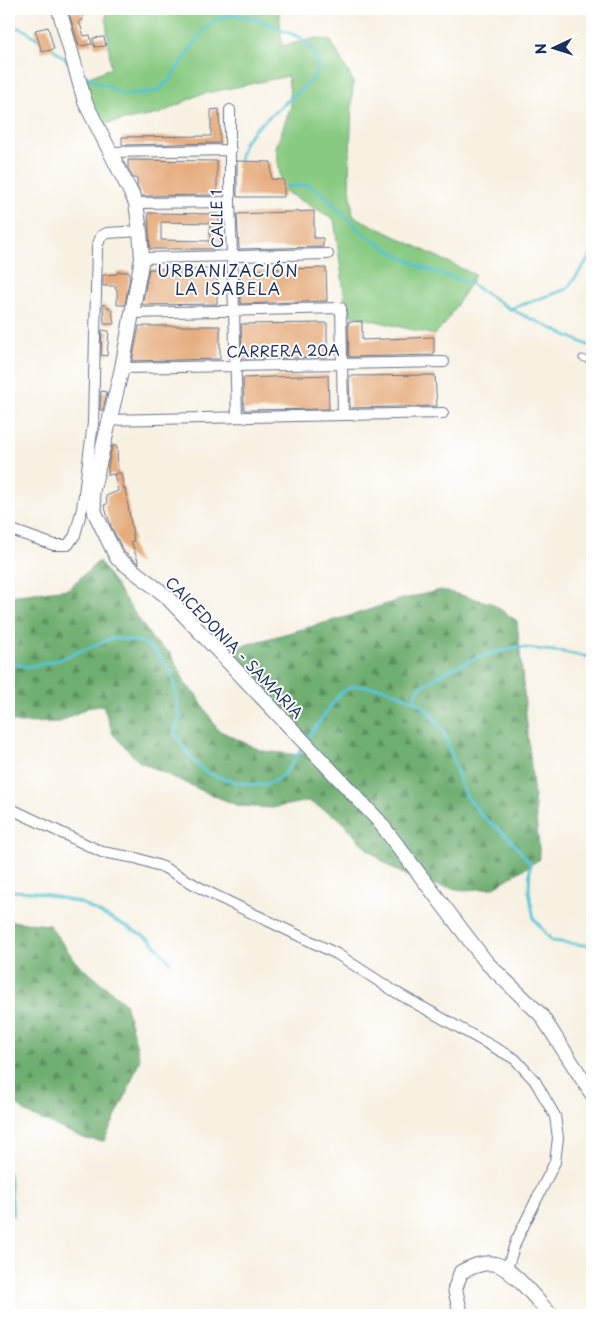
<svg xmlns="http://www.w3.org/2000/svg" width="601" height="1324" viewBox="0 0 601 1324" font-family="'Playpen Sans',sans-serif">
<defs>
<pattern id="forest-firs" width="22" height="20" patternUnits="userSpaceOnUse" patternTransform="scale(1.25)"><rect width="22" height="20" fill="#6eae70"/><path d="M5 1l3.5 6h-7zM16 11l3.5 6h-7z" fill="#5a8e5f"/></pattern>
</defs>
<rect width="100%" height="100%" fill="#fff"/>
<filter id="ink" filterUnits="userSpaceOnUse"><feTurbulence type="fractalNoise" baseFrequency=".02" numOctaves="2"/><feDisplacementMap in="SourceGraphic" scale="10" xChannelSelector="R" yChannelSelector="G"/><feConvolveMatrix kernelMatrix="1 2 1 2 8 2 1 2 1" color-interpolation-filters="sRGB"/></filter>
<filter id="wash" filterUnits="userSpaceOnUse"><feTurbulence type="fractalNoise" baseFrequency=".0096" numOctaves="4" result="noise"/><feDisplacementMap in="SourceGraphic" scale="20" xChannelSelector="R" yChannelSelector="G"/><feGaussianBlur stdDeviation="1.12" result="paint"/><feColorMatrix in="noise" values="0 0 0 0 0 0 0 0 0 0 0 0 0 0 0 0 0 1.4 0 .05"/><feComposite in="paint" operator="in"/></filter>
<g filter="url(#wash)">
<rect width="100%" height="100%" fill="#f7f1e2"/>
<path fill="#89ca82" stroke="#527c70" d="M 107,9 L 217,9 L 218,11 L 222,9 L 279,9 L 282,46 L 317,38 L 331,41 L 353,81 L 349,176 L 353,216 L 475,275 L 445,324 L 434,335 L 347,314 L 334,219 L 282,190 L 276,147 L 291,106 L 288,76 L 198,95 L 159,114 L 98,125 L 77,82 L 111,68 L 106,19 Z"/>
<path fill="url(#forest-firs)" stroke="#446e67" d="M 99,561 L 153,640 L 170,653 L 179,669 L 185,684 L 195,693 L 218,730 L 262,751 L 300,755 L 307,750 L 226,663 L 231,649 L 356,614 L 399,600 L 441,590 L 491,603 L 517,621 L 540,859 L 493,888 L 463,890 L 423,883 L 391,868 L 366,848 L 339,818 L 308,801 L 272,808 L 239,806 L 203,791 L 138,761 L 113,734 L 103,705 L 87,708 L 60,722 L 19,723 L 9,720 L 9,596 L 68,589 Z
M 9,921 L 49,925 L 76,962 L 125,1003 L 140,1059 L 125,1097 L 104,1141 L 86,1139 L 28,1114 L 9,1098 Z"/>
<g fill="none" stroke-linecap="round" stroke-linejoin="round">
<path stroke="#59c4d3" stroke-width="3" d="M 9,26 L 23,29 L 41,41
M 51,47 L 68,62
M 83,75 L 125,95 L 157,91 L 168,82 L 203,31 L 214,21 L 228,15 L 257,19 L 301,38 L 313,50 L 318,65 L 313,79 L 254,130 L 244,143 L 240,157 L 240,164
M 282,187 L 308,185 L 321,192 L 365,235 L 392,252 L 423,268 L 470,283 L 510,309 L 592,347
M 510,309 L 567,289 L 592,254
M 9,660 L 11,663 L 27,667 L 56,661 L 113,638 L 142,642 L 154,650 L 172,673 L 180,717 L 174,733 C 183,745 191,761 203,770 C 211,776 222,778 232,781 C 273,791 283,781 303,746
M 413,700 L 420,687 L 449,670 L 478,657 L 517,647 L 563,652 L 592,658
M 306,740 L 341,692 L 354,686 L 384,688 L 413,700 L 426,708 L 444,732 L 464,793 L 482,816 L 509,838 L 530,863 L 529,891 L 534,919 L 552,941 L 592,946
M 9,891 L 36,892 L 81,903 L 150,939 L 170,962
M 9,1173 L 13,1216"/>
</g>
<g id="blocks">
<path fill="#e5ac7b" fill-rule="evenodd" d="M 81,10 L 83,20 L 79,21 L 84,36 L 90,35 L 92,44 L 79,46 L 69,13 Z
M 48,27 L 54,49 L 42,52 L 35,30 Z
M 104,37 L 106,46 L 95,47 L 93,38 Z
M 219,109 L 220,143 L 122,145 L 122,137 L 211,136 L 211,110 Z
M 128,160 L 217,161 L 217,195 L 142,196 L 137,185 L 137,178 L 133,178 L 128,168 Z
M 237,161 L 271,162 L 271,179 L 284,180 L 284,197 L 237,197 Z
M 314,211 L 314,238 L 323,238 L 323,247 L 239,249 L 237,214 Z
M 148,213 L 219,214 L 219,249 L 150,249 ZM 161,222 L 210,223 L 210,241 L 161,240 Z
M 326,268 L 327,301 L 241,304 L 239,270 Z
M 149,269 L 199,270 L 199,269 L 213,269 L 213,270 L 217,270 L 217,304 L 142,305 Z
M 117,272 L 129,272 L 130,277 L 125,305 L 117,305 L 117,289 L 115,289 L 116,286 L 103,286 L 103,275 L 117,274 Z
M 103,304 L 112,310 L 114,324 L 104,324 Z
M 362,321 L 362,340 L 434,337 L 434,355 L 349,357 L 348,322 Z
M 327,323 L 327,357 L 242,359 L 241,324 Z
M 139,326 L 220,326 L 220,359 L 132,361 Z
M 102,330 L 109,331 L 107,356 L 101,355 Z
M 328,375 L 329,409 L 244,410 L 243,378 Z
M 435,375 L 437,406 L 350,408 L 349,376 Z
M 101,391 L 107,392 L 103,410 L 100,410 Z
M 112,446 L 117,446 L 118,473 L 121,473 L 124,489 L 125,488 L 134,541 L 131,541 L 139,564 L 124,552 L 111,526 L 104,505 L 107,504 L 106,496 L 118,491 L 114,474 L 116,474 L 108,475 L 108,466 Z"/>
</g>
</g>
<g filter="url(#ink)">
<use href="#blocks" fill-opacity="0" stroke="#68738c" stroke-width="1"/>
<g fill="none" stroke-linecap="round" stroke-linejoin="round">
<g stroke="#68738c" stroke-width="7">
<path id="lane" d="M 582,358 L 592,361"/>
</g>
<g stroke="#68738c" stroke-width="12">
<path id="street" d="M 230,110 L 230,202 L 234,310 L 237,417
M 110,152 L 231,150
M 136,203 L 230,202
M 142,258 L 328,254
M 131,313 L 341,308 L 343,415
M 122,368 L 444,362
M 108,420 L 443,413
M 9,529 L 54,545 L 68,545 L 75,535 L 82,509 L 93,423 L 97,247 L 101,236 L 107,233 L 140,231
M 9,808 L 102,852 L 136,858 L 163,867 L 208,892 L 337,954 L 397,993 L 515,1059 L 535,1081 L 555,1116 L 558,1138 L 555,1162 L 516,1241 L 507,1269"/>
</g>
<g stroke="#68738c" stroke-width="16">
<path id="secondary" d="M 59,9 L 85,102 L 136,203 L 140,231 L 142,258 L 122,368 L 92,493 L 95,513 L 117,558 L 165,595 L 378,820 L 487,963 L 541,1015 L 592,1094
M 461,1315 L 455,1289 L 461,1272 C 471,1267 484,1261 495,1264 C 511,1267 536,1299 548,1312 L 553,1315"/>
</g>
<use href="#lane" stroke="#fff" stroke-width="5"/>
<use href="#street" stroke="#fff" stroke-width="10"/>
<use href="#secondary" stroke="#fff" stroke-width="14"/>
</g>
</g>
<g text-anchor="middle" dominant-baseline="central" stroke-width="4" stroke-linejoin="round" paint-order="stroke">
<g font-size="15" fill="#1b2f5e" stroke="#fff">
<text transform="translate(216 219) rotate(-91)">CALLE 1</text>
<text transform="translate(283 350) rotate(-1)">CARRERA 20A</text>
<text transform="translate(235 647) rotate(46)">CAICEDONIA - SAMARIA</text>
</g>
<g font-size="16" letter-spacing="1" fill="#1b2f5e" stroke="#fff">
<text x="228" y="270">URBANIZACIÓN<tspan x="228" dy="18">LA ISABELA</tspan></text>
</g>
</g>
<rect width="601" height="1324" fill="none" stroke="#fff" stroke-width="30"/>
<g transform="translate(554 48) rotate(266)" stroke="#ffffff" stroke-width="4" paint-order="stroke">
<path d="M0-4L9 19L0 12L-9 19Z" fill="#1b2f5e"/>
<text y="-8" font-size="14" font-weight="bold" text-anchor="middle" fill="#1b2f5e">N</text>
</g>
</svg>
